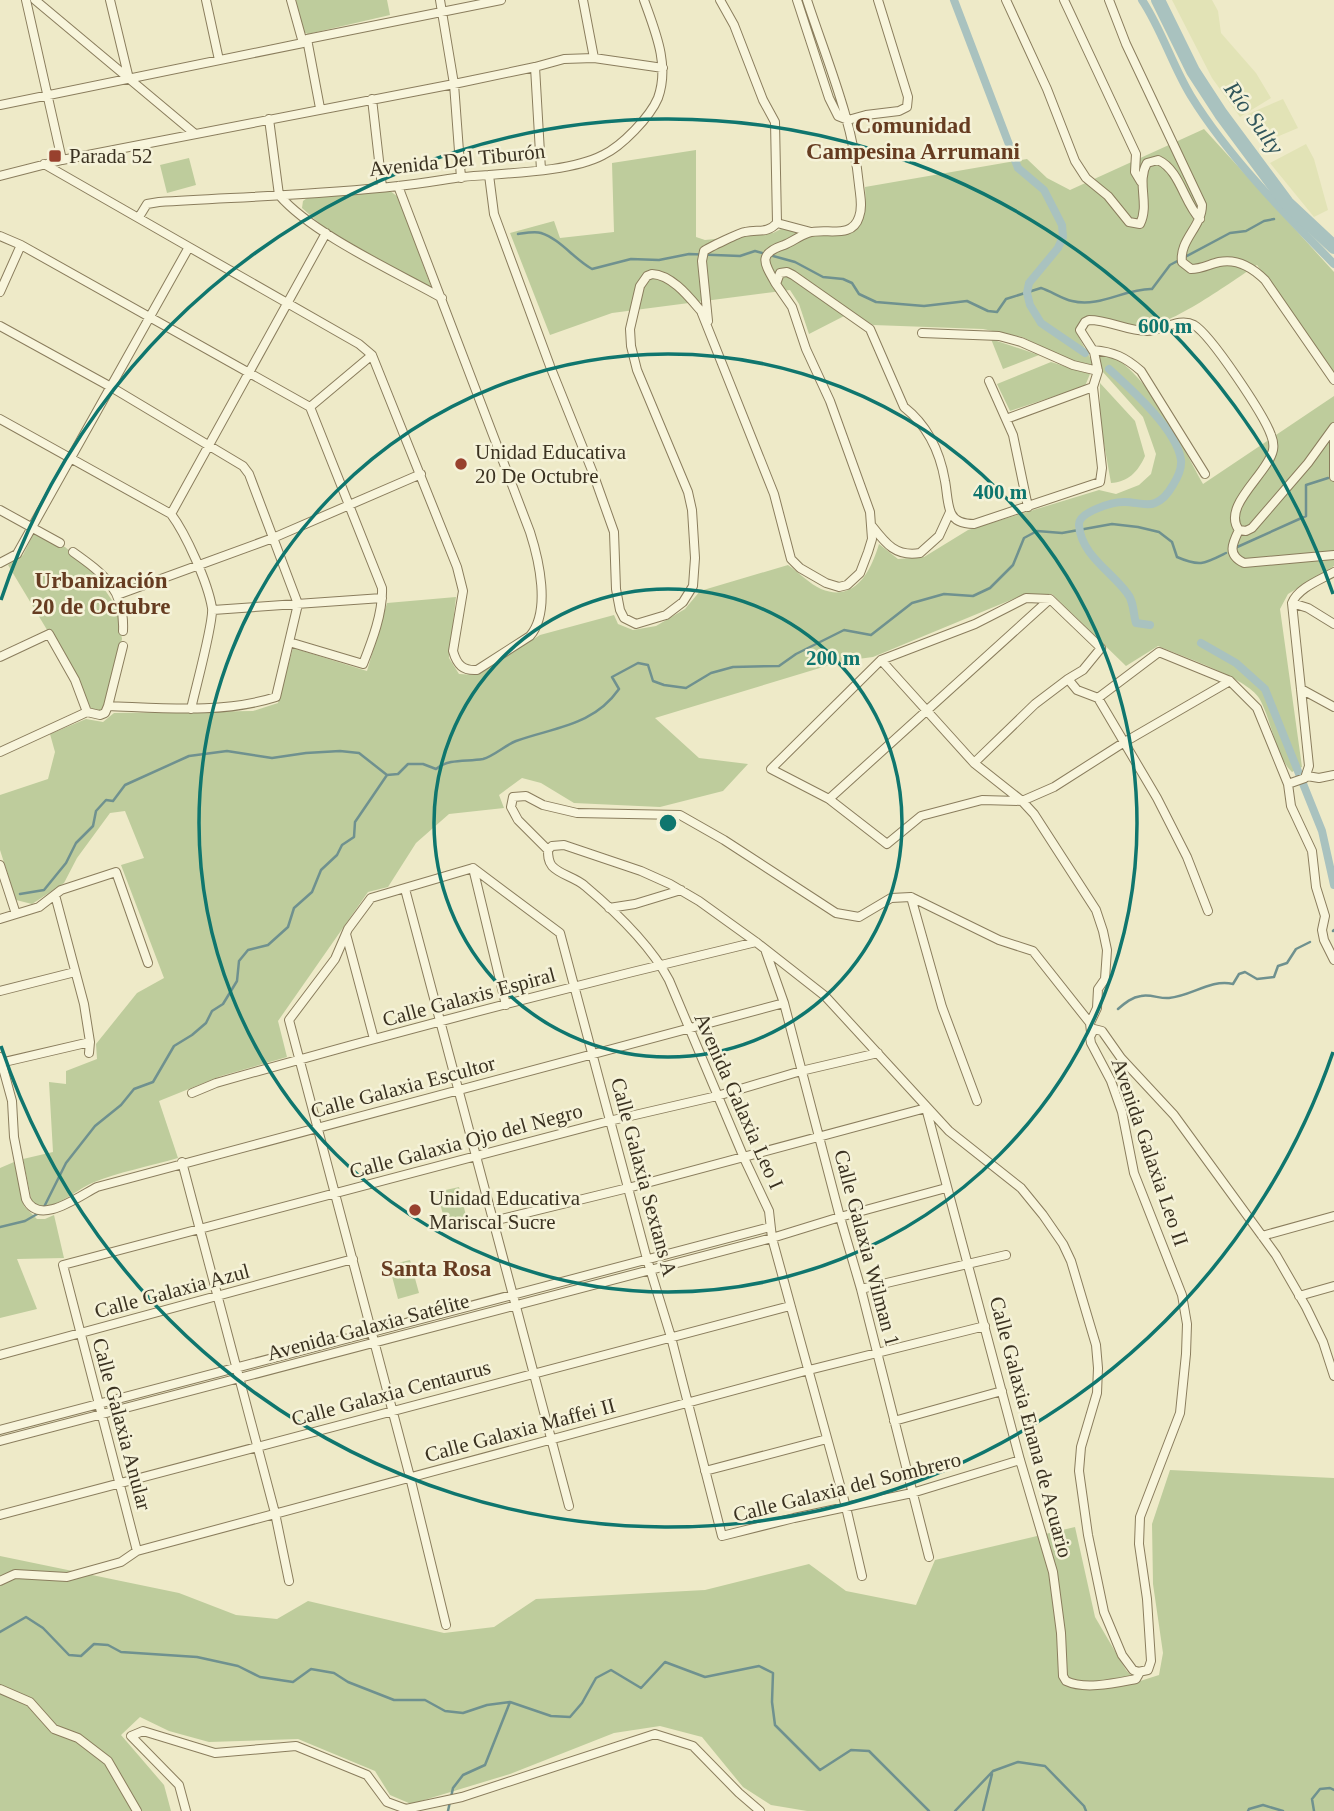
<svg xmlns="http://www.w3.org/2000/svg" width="1334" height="1811" viewBox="0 0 1334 1811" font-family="Georgia,serif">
<rect width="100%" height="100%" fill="#eeeac8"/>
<path fill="#e2e3b6" d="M 1172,0 L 1212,0 L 1218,11 L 1221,33 L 1256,73 L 1271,98 L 1240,117 L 1212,78 Z
M 1283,99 L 1298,128 L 1267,141 L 1248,114 Z
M 1306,144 L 1314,159 L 1328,210 L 1314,217 L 1270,163 Z"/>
<path fill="#becc9c" d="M 296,0 L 387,0 L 390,15 L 308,34 L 303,32 Z
M 1204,129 L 1334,272 L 1334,372 L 1257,265 C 1232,281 1165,331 1138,327 C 1122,325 1106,318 1090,315 L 1082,320 L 1076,332 L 1094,365 L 1072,361 L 1022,337 L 983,329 L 873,325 L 852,312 L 809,334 L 799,304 L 790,290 L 612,313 L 550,335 L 510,233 L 554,221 L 560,238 L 614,232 L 612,163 L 696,150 L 696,237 L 705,240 L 773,233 L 781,229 C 828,234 870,253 865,187 L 1027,159 L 1047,178 L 1070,190 Z
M 189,158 L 196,185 L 167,193 L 160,165 Z
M 389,190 L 398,197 L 432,289 L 327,230 L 302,208 L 303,201 L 307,198 Z
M 991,339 L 1039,355 L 1003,369 Z
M 1108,353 C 1152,378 1179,441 1203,484 L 1334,396 L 1334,566 L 1288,594 L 1280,609 L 1302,767 L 1292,772 C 1275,756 1272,720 1259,698 C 1247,678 1181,656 1158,646 L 1126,666 L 1052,594 L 1023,595 L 873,657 L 843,661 L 655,718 L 699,758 L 748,764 L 723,791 L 660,807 L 574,803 L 541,783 L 522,778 L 499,795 L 504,808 L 449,814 L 416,843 L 388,887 L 368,892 L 278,1021 L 287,1057 L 221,1076 L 159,1101 L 178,1158 C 150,1166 119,1172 92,1183 C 75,1190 51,1215 32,1203 L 23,1159 L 53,1152 L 49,1082 L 66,1084 L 66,1071 L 97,1059 L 96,1044 L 137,993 L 164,978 L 121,865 L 144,858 L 125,811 L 110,813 L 77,858 L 64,883 L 32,904 L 16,900 L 0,850 L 0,795 L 48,779 L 55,752 L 50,734 L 86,719 L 103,722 L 114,713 L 253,711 L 278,703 L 293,648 L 367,671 L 387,603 L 456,597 L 449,658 L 459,674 L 477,675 L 540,635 L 614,615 L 618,624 L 633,630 L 656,626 L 685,609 L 700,591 L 788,565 C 798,572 810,584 821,589 C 855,603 871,571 879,544 L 898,559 L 924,557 L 968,530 L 1099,490 L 1116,494 L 1139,485 L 1151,474 L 1156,454 L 1143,417 L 1102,371 L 1098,356 Z
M 1051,362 L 1090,374 L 1085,386 L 1010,411 L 997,384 Z
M 1100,383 L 1135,421 L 1145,456 C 1138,472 1128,482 1111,483 L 1100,421 Z
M 34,533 L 65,547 L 89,567 L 116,606 L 122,639 L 103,710 L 99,712 L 92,711 L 82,688 L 8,565 L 23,555 Z
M 14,1162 L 24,1206 L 37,1219 L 45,1219 L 54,1215 L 64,1258 L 17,1259 L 37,1309 L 0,1318 L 0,1168 Z
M 459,1187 L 467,1220 L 446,1226 L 437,1192 Z
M 410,1260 L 419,1293 L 398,1299 L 389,1265 Z
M 1170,1470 L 1334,1478 L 1334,1811 L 807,1811 L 771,1805 L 743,1787 L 702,1737 L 660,1726 L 614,1733 L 510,1774 L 411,1804 L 390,1795 L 375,1771 L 298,1739 L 209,1742 L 169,1731 L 140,1717 L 121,1735 L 164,1785 L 171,1811 L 0,1811 L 0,1556 L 179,1593 L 236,1615 L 277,1619 L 308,1601 L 444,1633 L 494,1627 L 536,1599 L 705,1590 L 809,1564 L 846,1591 L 916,1605 L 935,1560 L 1075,1527 L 1095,1617 L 1126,1670 L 1137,1682 L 1159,1675 L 1163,1653 L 1153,1584 L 1152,1524 Z"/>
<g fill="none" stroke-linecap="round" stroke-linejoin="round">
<path stroke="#6f918f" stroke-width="2.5" d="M 518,234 C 525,233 535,231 541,233 C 560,239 574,259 592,269 L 631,259 L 659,260 L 689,254 L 740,256 L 755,251 L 795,262 L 823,277 L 843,279 L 852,283 L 859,294 L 876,302 L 924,306 L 967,301 L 988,311 L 997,312 L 1006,299 L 1041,288 C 1051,291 1062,299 1072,301 C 1100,308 1126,288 1152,289 L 1170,265 L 1230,233 L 1246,231 L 1264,221 L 1274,219
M 1235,548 L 1306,516 L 1306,485 L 1328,478
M 20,894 L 44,890 L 66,863 L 76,843 L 93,826 L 96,811 L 106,800 L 113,801 L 125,785 L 189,756 L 227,751 L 272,758 L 306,753 L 340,751 L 359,753 L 387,775
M 1333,931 L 1334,930
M 1118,1009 C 1125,1003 1132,997 1141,996 C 1151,994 1160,999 1169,998 C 1192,996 1210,979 1233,984 L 1239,974 L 1245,972 L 1257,979 L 1274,977 L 1278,966 L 1287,963 L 1296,949 L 1310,942
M 44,1207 L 66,1163 L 95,1126 L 121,1105 L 134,1089 L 153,1082 L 174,1046 L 192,1035 L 206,1023 L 212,1011 L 223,1004 L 237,981 L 239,961 L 248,950 L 268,945 L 288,927 L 294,908 L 312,892 L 321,870 L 337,855 L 342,845 L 354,837 L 355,822 L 387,775 L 398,774 L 408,764 L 423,764 L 436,769 C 450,758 466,762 483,759 C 494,756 504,746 516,741 C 555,727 593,726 619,689 L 612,677 L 638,663 L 648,665 L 653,681 L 664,685 L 686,688 L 711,673 L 733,667 L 779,666 L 796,654 L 844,630 L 871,635 L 912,603 L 944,594 L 973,596 L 990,588 L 1013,565 L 1024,538 L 1037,531 L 1062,533 L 1112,524 L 1138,527 L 1159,532 L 1172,542 L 1177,557 C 1200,567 1204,564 1226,553
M 0,1227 L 25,1221 L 39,1213
M 0,1632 L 26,1617 L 43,1628 L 69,1655 L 81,1656 L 94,1644 L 108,1645 L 121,1652 L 197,1657 L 238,1666 L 260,1677 L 293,1682 L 311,1669 L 334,1673 L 348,1682 L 394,1700 L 425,1700 L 445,1711 L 463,1713 L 487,1705 L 510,1702 L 551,1716 L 570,1717 L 582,1703 L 596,1678 L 611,1670 L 641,1688 L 665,1662 L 705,1677 L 759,1666 L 773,1673 L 772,1702 L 775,1725 L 820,1770 L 851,1750 L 869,1751 L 929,1811
M 448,1811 L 453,1788 L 463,1775 L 485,1765 L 510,1702
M 955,1811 L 993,1771 L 1018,1762 L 1045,1766 L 1084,1806 L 1086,1811
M 983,1811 L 992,1774
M 1248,1811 L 1249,1809 L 1263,1805 L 1283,1811
M 1314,1811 L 1312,1799 L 1320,1789 L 1330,1788 L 1334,1790"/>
<path stroke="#a9c2bf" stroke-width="8" d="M 954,0 L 1018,168 L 1044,190 L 1062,225 L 1063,237 L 1058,248 L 1029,283 L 1027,293 L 1030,305 L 1041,323 L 1085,353
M 1142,0 C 1162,30 1172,65 1191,96 C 1228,156 1285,214 1334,264
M 1109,369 C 1131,389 1177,430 1181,460 C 1182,469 1178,477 1173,485 C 1169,492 1163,500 1155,503 C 1146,507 1133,501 1123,502 C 1113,502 1078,512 1079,525 C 1081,555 1111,571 1127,593 C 1134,601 1133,613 1136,623 L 1150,625
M 1201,643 L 1236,663 L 1265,689 L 1322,831 L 1334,885"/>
<path stroke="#a9c2bf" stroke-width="14" d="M 1158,0 L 1193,71 L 1221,114 L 1287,203 L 1334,247"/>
<g stroke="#8a7d5d" stroke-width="10">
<path id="minor" d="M 26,0 L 62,160
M 35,0 L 194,133
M 110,0 L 129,79
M 206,0 L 219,60
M 291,0 L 303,43
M 440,0 L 454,84 L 461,178
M 583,0 L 594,58
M 720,0 L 734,25 L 763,100 L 775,122 L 777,223 L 811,232
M 797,0 L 829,98 L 838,116 L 848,120 L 866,115 L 899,111 L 907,107 L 908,97 L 878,0
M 1006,0 L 1047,89 L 1075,161 L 1086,178 L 1108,196 L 1129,222 L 1140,224 C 1150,204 1136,182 1147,163 L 1158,160 C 1180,170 1184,203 1200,219
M 1064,0 L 1136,154 L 1135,172 L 1141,182
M 1109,0 L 1126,44 L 1202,205 C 1202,227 1179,240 1182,262 L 1191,269 C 1201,269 1210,264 1219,262 C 1238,258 1253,268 1265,280 L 1334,380
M 307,39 L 320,108
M 535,67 L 541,170
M 372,99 L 382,187
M 0,105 L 303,43 L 307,39 L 501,0
M 269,119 L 279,195 C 312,234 396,272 442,298
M 489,175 L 494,214 L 550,366 L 593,473 L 614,532 L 616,589 L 620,610 L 624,618 L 636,624 L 666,615 L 683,602 L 693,586 L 695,558 L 692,510 L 688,492 L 637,370 L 631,346 L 630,329 L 640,286 L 647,276 L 652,274 C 672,275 689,297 701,311 L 774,494 L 791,559 L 800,568 L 826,583 L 839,587 L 847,585 L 860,573 L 868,552 L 872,539 L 870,512 L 830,401 L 806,349 L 792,307 L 776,284 L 780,273 L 787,272 L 793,275 L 870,329 L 904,407 C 927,425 940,452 945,481 C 947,491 947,504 951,513 C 955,522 965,524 974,524 L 1100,482 L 1102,468 L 1093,387 L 1098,371 L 1094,352 L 1080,330 L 1085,322 L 1089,320 C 1109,320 1127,331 1147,331 C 1162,331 1179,317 1194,325 C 1211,335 1264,415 1271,435 C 1273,440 1274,445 1273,450 C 1268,474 1221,506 1239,530 L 1246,531 L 1252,528 L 1308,463 L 1334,427
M 0,176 L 62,160 L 454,84 L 535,67 L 564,59 L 594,58 L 663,68
M 139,217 L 147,204 L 159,202 C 239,197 319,195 398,186 C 420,184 441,180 462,177 C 501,173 569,173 603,155 C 622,146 650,117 658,98 C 670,65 655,31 644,0
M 0,236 L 21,245 L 310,407 L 382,588 C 383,613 372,641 363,664 L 289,642
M 189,247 L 359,344 L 372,355 L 457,567 L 463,591 L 453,651 C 457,665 463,671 477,670 L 530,636 C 551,611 539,560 530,532 L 398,186
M 776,284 C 764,263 757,254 784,245 C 792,242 799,236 808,233 C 825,227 852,240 859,217 C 863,207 860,195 859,185 C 853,121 827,61 807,0
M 0,292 L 21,245
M 708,321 L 702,261 L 704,251 C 708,248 741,232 745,232 C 758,229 767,234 777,223
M 0,326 L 111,387 L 243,466 L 249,474 L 298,604 L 276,697 C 223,714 163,708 108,706
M 922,333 L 999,336 L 1021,342 L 1073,365 L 1098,371
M 1093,350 C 1114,352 1125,357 1141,371 L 1205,474
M 989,381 L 1013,435 L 1028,507
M 310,407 L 372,355
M 0,419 L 171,514 C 186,534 208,583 212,608 C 214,622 195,690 191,709
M 1006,419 L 1093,387
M 1334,430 L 1334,477
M 0,510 L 60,543
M 171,514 L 326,233
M 872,526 C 886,544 896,557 920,553 L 939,536 L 950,512
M 1239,530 C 1232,544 1227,555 1244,563 L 1334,555
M 73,552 C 104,574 125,590 123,631
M 0,563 L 17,554 L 189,247 L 44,164
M 117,595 L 273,538 L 421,474
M 1292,603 L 1308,608 L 1334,624
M 213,610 L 382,598
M 0,657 L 49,634 L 75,680 L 87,712 L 100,715 L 105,713 L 108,706 L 123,646
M 881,660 L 974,763 L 1022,801 L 1034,814 L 1096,910 L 1103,931 L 1107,950 L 1105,979 L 1098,989 L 1097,1008 L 1090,1023
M 1230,681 L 1123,743 L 1054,787 L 1022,801 L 982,800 L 921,816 L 887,844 L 829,799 L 771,769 L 881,660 L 975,624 L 1026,598 L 1050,599 L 1101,648 L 1083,670 L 1068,679 L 1077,690 L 1098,698 L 1159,652 L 1230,681 L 1257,708 L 1288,784 L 1291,806 L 1312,851 L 1316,887 L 1325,916 L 1322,930 L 1324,940 L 1334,960
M 1301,689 L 1334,707
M 1098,698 L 1157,798 L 1187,857 L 1208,911
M 0,752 L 87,712
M 974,763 L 1035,704 L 1068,679
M 1307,776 L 1319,778 L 1334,775
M 1288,784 L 1305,778 L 1309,766 L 1292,603 C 1298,588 1320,580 1334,572
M 829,799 L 1050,599
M 548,850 L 552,846 L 564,845 L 641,871 L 670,884 L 699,901 L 756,942 L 825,996 L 949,1131 L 1021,1188 L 1043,1215 L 1063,1244 L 1071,1261 L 1096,1345 L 1098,1368 L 1097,1393 L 1081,1447 L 1079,1471 L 1088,1535 L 1104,1612 L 1122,1655 L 1133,1670 L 1138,1672 L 1148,1670 L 1151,1661 L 1147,1599 L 1139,1544 L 1140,1517 L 1180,1413 L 1186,1354 L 1187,1324 L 1182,1295 L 1134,1173 L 1122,1112 L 1111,1081 L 1091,1043 L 1090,1037 L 1094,1029 L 1102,1031 L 1121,1058 L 1174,1115 L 1276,1255 L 1306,1307 L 1323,1342 L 1334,1376
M 548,850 C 548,856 548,861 552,866 C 560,875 575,877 585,886 C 616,912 650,944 669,980 L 744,1158 L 769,1211 L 772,1238 L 846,1507 L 862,1576
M 548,850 L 518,820 L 511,807 L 513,797 L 526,796 L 543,805 L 577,813 L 680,815 L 724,840 L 836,913 L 859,917 L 891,898 L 911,897 L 999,940 L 1033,951 L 1090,1023 L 1091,1032
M 0,865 L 16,914
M 473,868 L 560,933 L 647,1259 L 671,1337 L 722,1536 L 794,1518 L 912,1493 L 1020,1460
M 473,868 L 506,1005
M 405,889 L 569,1506
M 55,895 L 84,1004 L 90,1042 L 89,1053
M 911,897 L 942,1007 L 977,1101
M 609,908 L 635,904 L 681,890
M 0,919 L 39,907 L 61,890 L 116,872 L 148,963
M 346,934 L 374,1039
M 766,952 L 784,1003 L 840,1217 L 861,1289 L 929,1557
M 0,991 L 75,972
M 0,1057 L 12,1101 L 14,1137 L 26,1199 C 39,1227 79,1196 97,1187 L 784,1003
M 0,1063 L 90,1042
M 192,1093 L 216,1083 C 395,1032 575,985 756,942
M 182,1162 L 275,1513 L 289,1581
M 493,1221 L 628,1188 L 926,1108 L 1020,1460 L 1053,1572 L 1061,1633 L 1063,1676 L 1066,1681 C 1085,1690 1115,1683 1136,1679 L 1140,1672
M 1262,1236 L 1334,1216
M 861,1289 L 1006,1255
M 1299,1296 L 1334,1286
M 0,1355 L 353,1259
M 894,1421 L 1002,1391
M 0,1430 L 770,1227
M 0,1441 L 772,1238 L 840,1217 L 946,1188
M 705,1471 L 827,1439
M 0,1515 L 790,1306
M 137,1551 L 63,1265 L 609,1121 L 717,1096 L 801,1071 L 878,1053
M 0,1581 L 15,1574 L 67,1577 L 121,1562 L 137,1551 L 809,1370 L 985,1326
M 446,1625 L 410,1477 L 289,1020 L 335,959 L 348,929 L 371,898 L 473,868
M 0,1689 L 30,1702 L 54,1729 L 78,1738 L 108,1761 L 137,1811
M 186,1811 L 179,1785 L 131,1736 L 143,1731 L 215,1753 L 296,1746 L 367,1775 L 387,1802 L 406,1809 L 462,1797 L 655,1734 L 693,1746 L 739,1793 L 760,1811"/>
</g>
<use href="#minor" stroke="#f8f5dc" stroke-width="8"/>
</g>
<g fill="none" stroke="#0f766e" stroke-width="3.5">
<circle cx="668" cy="823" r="234"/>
<circle cx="668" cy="823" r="469"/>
<path d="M1333 1052A703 703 0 0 1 1 1046M1 600A703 703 0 0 1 1333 594"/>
</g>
<g fill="#98412e" stroke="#f5f2d8" stroke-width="2.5">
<rect x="48" y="149" width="14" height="14" rx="3.5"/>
<circle cx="461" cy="464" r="7"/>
<circle cx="415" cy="1210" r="7"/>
</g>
<g text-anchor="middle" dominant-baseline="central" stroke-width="5" stroke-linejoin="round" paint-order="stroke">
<g font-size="21" fill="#3b3221" stroke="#f5f2d8" text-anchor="start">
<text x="69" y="156">Parada 52</text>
<text x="475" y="452">Unidad Educativa<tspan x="475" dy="24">20 De Octubre</tspan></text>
<text x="429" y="1198">Unidad Educativa<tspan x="429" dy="24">Mariscal Sucre</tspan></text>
</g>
<g font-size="21" fill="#3b3221" stroke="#f5f2d8">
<text transform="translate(457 160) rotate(-6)">Avenida Del Tiburón</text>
<text transform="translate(469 997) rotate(-15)">Calle Galaxis Espiral</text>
<text transform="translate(403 1087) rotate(-15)">Calle Galaxia Escultor</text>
<text transform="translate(739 1101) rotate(66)">Avenida Galaxia Leo I</text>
<text transform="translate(466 1141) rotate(-15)">Calle Galaxia Ojo del Negro</text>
<text transform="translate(1150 1152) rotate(71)">Avenida Galaxia Leo II</text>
<text transform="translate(644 1177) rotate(75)">Calle Galaxia Sextans A</text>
<text transform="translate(867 1248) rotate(75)">Calle Galaxia Wilman 1</text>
<text transform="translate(172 1291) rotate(-15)">Calle Galaxia Azul</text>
<text transform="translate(368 1327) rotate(-15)">Avenida Galaxia Satélite</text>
<text transform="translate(391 1393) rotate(-15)">Calle Galaxia Centaurus</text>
<text transform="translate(122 1424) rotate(75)">Calle Galaxia Anular</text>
<text transform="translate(1031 1427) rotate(75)">Calle Galaxia Enana de Acuario</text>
<text transform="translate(520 1430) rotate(-15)">Calle Galaxia Maffei II</text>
<text transform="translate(847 1487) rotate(-14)">Calle Galaxia del Sombrero</text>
</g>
<g font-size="23" font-style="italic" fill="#30555a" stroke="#f5f2d8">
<text transform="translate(1254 118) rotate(54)">Río Sulty</text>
</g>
<g font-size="23" font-weight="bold" fill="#663c21" stroke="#f5f2d8">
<text x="913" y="125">Comunidad<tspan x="913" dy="26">Campesina Arrumani</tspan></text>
<text x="101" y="580">Urbanización<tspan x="101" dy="26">20 de Octubre</tspan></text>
<text x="436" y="1268">Santa Rosa</text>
</g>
</g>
<circle cx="668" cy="823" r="10" fill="#0f766e" stroke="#f5f2d8" stroke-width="3.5"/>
<g font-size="21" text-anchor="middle" font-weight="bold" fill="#0f766e" stroke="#f5f2d8" stroke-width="5" stroke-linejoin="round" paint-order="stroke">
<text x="1165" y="333">600 m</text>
<text x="1000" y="499">400 m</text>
<text x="833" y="665">200 m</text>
</g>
</svg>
